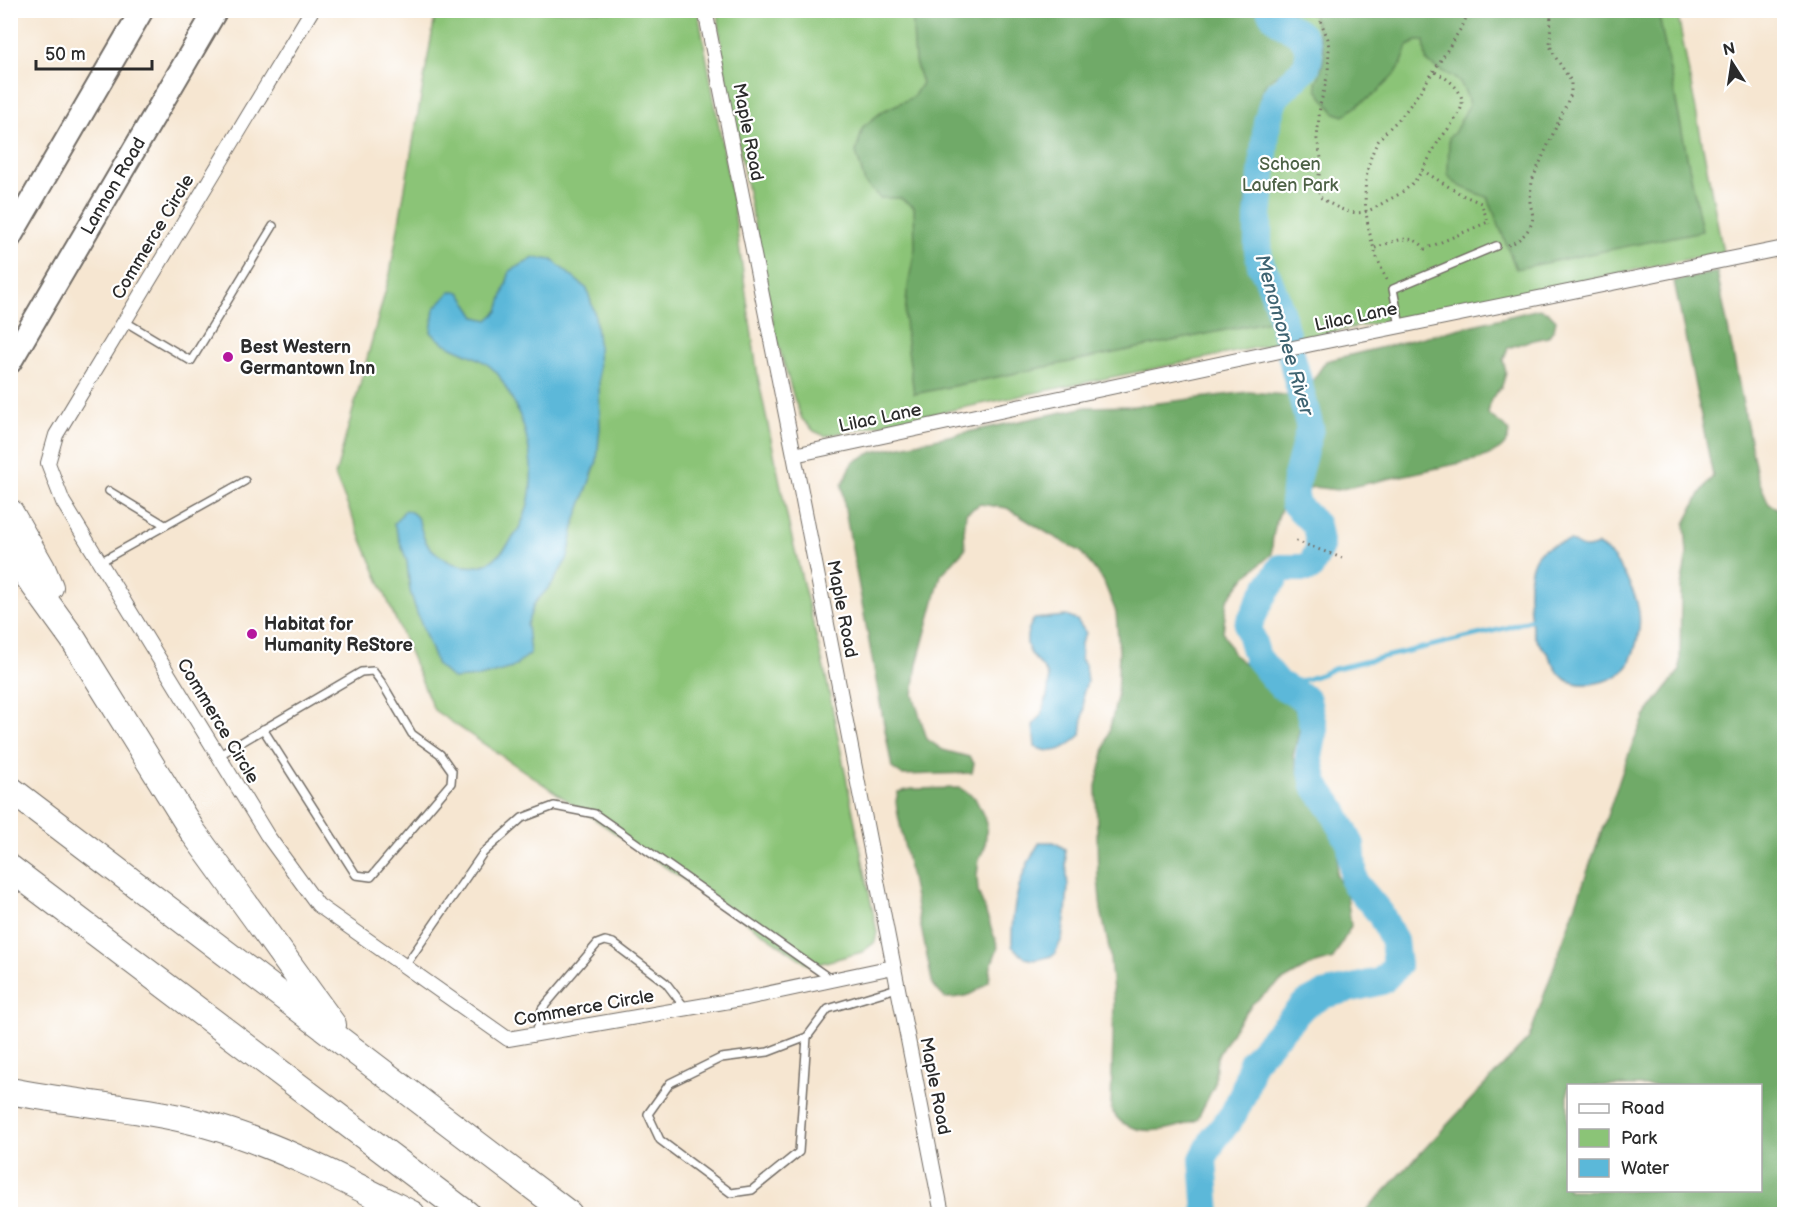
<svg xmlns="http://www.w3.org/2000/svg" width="1795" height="1225" viewBox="0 0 1795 1225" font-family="'Balsamiq Sans',sans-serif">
<rect width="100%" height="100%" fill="#fff"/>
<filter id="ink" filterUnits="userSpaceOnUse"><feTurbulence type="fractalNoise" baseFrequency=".0167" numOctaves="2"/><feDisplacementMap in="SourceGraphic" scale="12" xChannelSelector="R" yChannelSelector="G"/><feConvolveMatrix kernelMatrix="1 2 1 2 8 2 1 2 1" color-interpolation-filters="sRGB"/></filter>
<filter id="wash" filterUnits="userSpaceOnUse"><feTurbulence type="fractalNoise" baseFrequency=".008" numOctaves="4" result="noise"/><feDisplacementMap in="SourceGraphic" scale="24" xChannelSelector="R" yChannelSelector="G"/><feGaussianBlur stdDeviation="1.35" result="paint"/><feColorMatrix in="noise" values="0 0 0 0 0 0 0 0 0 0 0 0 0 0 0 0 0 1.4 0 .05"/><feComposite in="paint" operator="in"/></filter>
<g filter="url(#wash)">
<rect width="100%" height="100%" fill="#f6e6d1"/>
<path fill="#8bc477" stroke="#5b7851" stroke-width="1.5" d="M 436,11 L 698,11 L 733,203 L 758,377 L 790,530 L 826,677 L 877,932 L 875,942 L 862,952 L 811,966 L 434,710 L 335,476 L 390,274 Z
M 718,11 L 1677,11 L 1723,252 L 825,436 L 814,431 L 802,419 L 794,398 L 776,337 L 722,57 Z"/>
<path fill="#70aa68" stroke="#4e6a4a" stroke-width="1.5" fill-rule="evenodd" d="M 912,11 L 1258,11 C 1269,40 1290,30 1300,46 C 1310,62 1283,71 1273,77 C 1267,81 1264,86 1261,92 L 1254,159 L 1249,191 L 1246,198 L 1245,209 L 1249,222 L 1249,245 L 1251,260 L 1256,281 L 1275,320 L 914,394 L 906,335 L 905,317 L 907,292 L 915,248 L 914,207 L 900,198 L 880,198 L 865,183 L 856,152 L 863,127 L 883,111 L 913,97 L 922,83 L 915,62 Z
M 1314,11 L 1658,11 L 1702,231 L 1516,269 L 1488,198 C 1475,191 1454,188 1448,174 L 1449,137 L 1454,133 L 1469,105 C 1462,70 1445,79 1426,60 L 1424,41 L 1417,41 L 1408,46 L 1402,63 L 1396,73 L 1374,95 L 1362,102 L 1344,116 L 1335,113 L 1317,90 L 1316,82 L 1320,74 L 1325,54 L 1313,16 Z
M 1717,272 L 1757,476 L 1769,504 L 1784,512 L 1784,1214 L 1363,1214 L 1529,1038 L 1629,753 L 1645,716 L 1680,670 L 1681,587 L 1687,554 L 1685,524 L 1700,494 L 1713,476 L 1674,281 ZM 1568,1086 L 1760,1086 L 1760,1190 L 1568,1190 Z
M 1539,309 L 1548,312 L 1556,320 L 1554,329 L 1548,337 L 1525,342 L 1508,348 L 1503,360 L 1506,373 L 1502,386 L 1491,399 L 1488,414 L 1509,430 C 1509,449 1494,453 1479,459 L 1337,490 L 1313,487 L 1285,500 C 1277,518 1271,534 1272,554 L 1246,576 L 1227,600 L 1223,632 L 1234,655 L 1286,696 L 1302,720 L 1293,756 L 1302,784 L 1316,798 L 1340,842 L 1336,874 L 1347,895 L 1351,926 L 1333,959 L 1309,966 L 1279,983 L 1252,1004 L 1234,1028 L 1217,1057 L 1214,1086 L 1197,1120 C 1174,1129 1147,1137 1123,1123 C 1118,1120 1114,1114 1111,1109 L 1114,1002 L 1109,948 L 1101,910 L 1098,879 L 1096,786 L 1117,698 L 1119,652 L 1116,612 L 1103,580 L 1080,551 L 1049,534 L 1007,508 L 980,504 L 966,513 L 964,532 L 965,549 L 941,575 L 917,664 L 913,695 L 927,739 L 943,750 L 969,757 L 974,763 L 972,773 L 902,775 L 892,768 L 845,510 L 842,485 L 853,462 L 873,452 L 1086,407 L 1134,406 L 1248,392 L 1287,395 L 1309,386 L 1326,361 Z
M 960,788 L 975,798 L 987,823 L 985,847 L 979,859 L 977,876 L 978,891 L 998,947 L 991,966 L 989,981 C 974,995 965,998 945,998 L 933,986 L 897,810 L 896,801 L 898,792 L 912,789 Z"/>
<path fill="#5bb8d9" stroke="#437282" stroke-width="1.5" d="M 534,258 L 552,260 L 587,289 L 595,315 L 598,343 L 600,427 L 597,461 L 575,522 L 568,558 L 552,584 L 534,604 L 527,625 L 530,654 L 512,668 L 480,677 L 453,679 L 437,665 L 417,613 L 410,591 L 407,562 L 394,524 L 405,510 C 424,515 418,529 426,542 C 431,550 445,561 455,564 C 483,572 496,561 512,539 C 544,496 532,431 506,388 C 503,383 500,376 496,372 C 478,352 450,353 431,332 L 434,309 L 450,292 L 460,292 L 476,317 L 488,320 L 498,311 L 510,271 Z
M 1571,541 C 1581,549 1586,550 1598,545 C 1609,551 1616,561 1623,572 C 1640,600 1645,622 1633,654 C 1631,658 1630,663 1628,666 C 1621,675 1611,680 1601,682 C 1589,685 1576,686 1565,679 C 1556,673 1553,662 1547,653 C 1543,647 1536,642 1534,635 C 1529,615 1524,571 1538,554 C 1545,545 1561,543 1571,541 Z
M 1066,616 L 1077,620 L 1086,633 L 1081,643 L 1081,659 L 1085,665 L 1087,682 L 1083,694 L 1084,710 L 1081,735 C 1065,749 1056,756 1035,747 L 1033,725 C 1040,717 1044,711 1046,700 C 1048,692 1050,685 1048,677 C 1046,669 1039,664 1034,658 C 1023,645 1026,631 1034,619 Z
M 1040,842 L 1054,842 L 1065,849 L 1068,887 L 1066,914 L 1062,939 L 1054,955 C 1033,962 1027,963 1012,946 C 1011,909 1019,873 1040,842 Z"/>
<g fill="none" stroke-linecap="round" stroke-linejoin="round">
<path stroke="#5bb8d9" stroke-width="4.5" d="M 1279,684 C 1299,682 1316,678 1333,669 L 1506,628 L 1532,619"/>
<path stroke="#5bb8d9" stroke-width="28" d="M 1207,1214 L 1203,1159 L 1213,1140 L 1233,1115 L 1244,1092 L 1252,1062 L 1304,1005 L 1323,995 L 1382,981 L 1397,965 L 1394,941 L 1380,913 L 1354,882 L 1351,845 L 1333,810 L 1315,785 L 1309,757 L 1314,730 L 1307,700 L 1279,684 L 1257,657 L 1248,626 L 1261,599 L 1281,568 L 1310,568 L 1320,547 L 1316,525 L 1294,503 L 1296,480 L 1310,428 L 1279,307 L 1268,278 L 1261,265 L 1258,251 L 1258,218 L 1267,122 L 1272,105 L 1276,96 L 1306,67 C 1309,60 1310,55 1308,48 C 1303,29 1288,30 1276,18 C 1275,18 1270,11 1270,10"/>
</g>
</g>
<g filter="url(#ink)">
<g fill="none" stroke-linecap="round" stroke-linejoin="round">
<g stroke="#726c65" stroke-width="10">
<path id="service" d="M 124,321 L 191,361 L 273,226
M 1400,326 L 1393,289 L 1496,246
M 109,491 L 165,525
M 100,562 L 245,481
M 218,756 L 361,672 L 373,671 L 382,683 L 412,734 L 440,754 L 452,771 L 451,783 L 371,877 L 356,875 L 263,729
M 405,966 L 483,853 L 522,818 L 554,806 L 595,814 L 832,980
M 536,1034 L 542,1009 L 597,944 L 605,941 L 613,943 L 666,983 L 686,1009
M 807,1037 L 768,1052 L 721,1058 L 670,1083 L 648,1114 L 660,1140 L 731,1193 L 752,1190 L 799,1152 L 807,1037 L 828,1009 L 897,988"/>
</g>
<g stroke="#726c65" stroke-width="16">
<path id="minor" d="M 312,10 L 56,435 L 48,463 L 63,502 L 267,835 L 318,905 L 508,1039 L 747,998 L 893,967
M 705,10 L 794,455 L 942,1214
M 794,455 L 1312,344 L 1784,248"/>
</g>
<g stroke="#726c65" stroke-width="26">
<g id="primary">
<path d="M 10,237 L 142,10"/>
<path id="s1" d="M 10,362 L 216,10"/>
</g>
</g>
<g stroke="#726c65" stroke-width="28">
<path id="motorway" d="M 10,512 L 42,568 L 50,587
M 10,552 L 73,639 L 193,832 L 333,1025
M 10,789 L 569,1214
M 10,868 L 467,1214
M 10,1091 C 74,1104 141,1107 204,1124 C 277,1144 345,1180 412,1214"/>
</g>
<path stroke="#726c65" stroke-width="3" stroke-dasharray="1.5 4.5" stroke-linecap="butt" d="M 1316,10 L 1328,39 L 1329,49 L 1328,73 L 1320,106 L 1317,139 L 1321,158 L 1318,184 L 1320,197 C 1333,206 1351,217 1367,211 C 1374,209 1381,204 1388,200 C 1399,195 1409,188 1417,178 C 1425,167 1431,154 1438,142 C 1445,132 1462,114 1462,103 C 1463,89 1444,75 1432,71
M 1422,170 L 1462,195 L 1481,203 L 1489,224
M 1508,245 C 1518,242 1529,232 1532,222 C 1534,215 1531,209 1530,202 C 1530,194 1531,186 1533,178 L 1571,94 L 1571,81 L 1556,58 L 1550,46 L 1551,10
M 1375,248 C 1392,242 1413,231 1425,249 L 1488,222
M 1387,280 C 1367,242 1356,187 1375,147 C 1381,133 1396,124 1405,112 C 1423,88 1440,62 1456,36 L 1463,25 L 1469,10
M 1296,541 L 1342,558"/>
<use href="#service" stroke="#fff" stroke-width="7"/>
<use href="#minor" stroke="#fff" stroke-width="14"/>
<use href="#primary" stroke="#fff" stroke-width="22"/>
<use href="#motorway" stroke="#fff" stroke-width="26"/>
</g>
</g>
<g fill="#b5179e" stroke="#fff" stroke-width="2">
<circle cx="228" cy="357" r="6"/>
<circle cx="252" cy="634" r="6"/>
</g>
<g text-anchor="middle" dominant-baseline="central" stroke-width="4.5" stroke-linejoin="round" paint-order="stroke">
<g font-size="18" fill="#2b2b2b" stroke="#fff">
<text transform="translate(748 132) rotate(79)">Maple Road</text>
<text stroke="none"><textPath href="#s1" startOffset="204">Lannon Road</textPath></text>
<text transform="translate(153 237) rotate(-59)">Commerce Circle</text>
<text transform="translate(1356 317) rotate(-12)">Lilac Lane</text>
<text transform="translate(880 418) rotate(-12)">Lilac Lane</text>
<text transform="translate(842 609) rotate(79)">Maple Road</text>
<text transform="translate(218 721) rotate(59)">Commerce Circle</text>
<text transform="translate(584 1008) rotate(-10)">Commerce Circle</text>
<text transform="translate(935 1086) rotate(79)">Maple Road</text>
</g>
<g font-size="18" fill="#4d6146" stroke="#fff">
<text x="1290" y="164">Schoen<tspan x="1290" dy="21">Laufen Park</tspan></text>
</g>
<g font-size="18" font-weight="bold" fill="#2b2b2b" stroke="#fff" text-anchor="start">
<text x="240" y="347">Best Western<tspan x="240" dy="21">Germantown Inn</tspan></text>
<text x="264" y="624">Habitat for<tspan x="264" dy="21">Humanity ReStore</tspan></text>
</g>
<g font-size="20" font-style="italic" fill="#3e6371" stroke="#fff">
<text transform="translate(1284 335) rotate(74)">Menomonee River</text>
</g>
</g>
<rect width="1795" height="1225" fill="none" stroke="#fff" stroke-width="36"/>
<rect x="1567" y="1084" width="195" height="108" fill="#ffffff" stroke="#aaaaaa" stroke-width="1.5"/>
<rect x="1579" y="1104" width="30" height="9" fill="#ffffff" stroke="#aaaaaa" stroke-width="1.5"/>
<text x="1621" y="1114" font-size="18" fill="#2b2b2b">Road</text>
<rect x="1579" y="1129" width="30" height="18" fill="#8bc477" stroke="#aaaaaa" stroke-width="1.5"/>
<text x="1621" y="1144" font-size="18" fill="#2b2b2b">Park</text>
<rect x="1579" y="1159" width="30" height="18" fill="#5bb8d9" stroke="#aaaaaa" stroke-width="1.5"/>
<text x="1621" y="1174" font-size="18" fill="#2b2b2b">Water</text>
<g transform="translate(1732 63) rotate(348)" stroke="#ffffff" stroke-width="4.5" paint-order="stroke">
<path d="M0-4.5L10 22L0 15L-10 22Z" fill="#2b2b2b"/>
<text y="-9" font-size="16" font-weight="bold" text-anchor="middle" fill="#2b2b2b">N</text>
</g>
<path d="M36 60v9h116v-9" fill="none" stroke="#2b2b2b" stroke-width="3"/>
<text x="45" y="60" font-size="18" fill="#2b2b2b" stroke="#ffffff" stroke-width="4.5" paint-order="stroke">50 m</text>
</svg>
